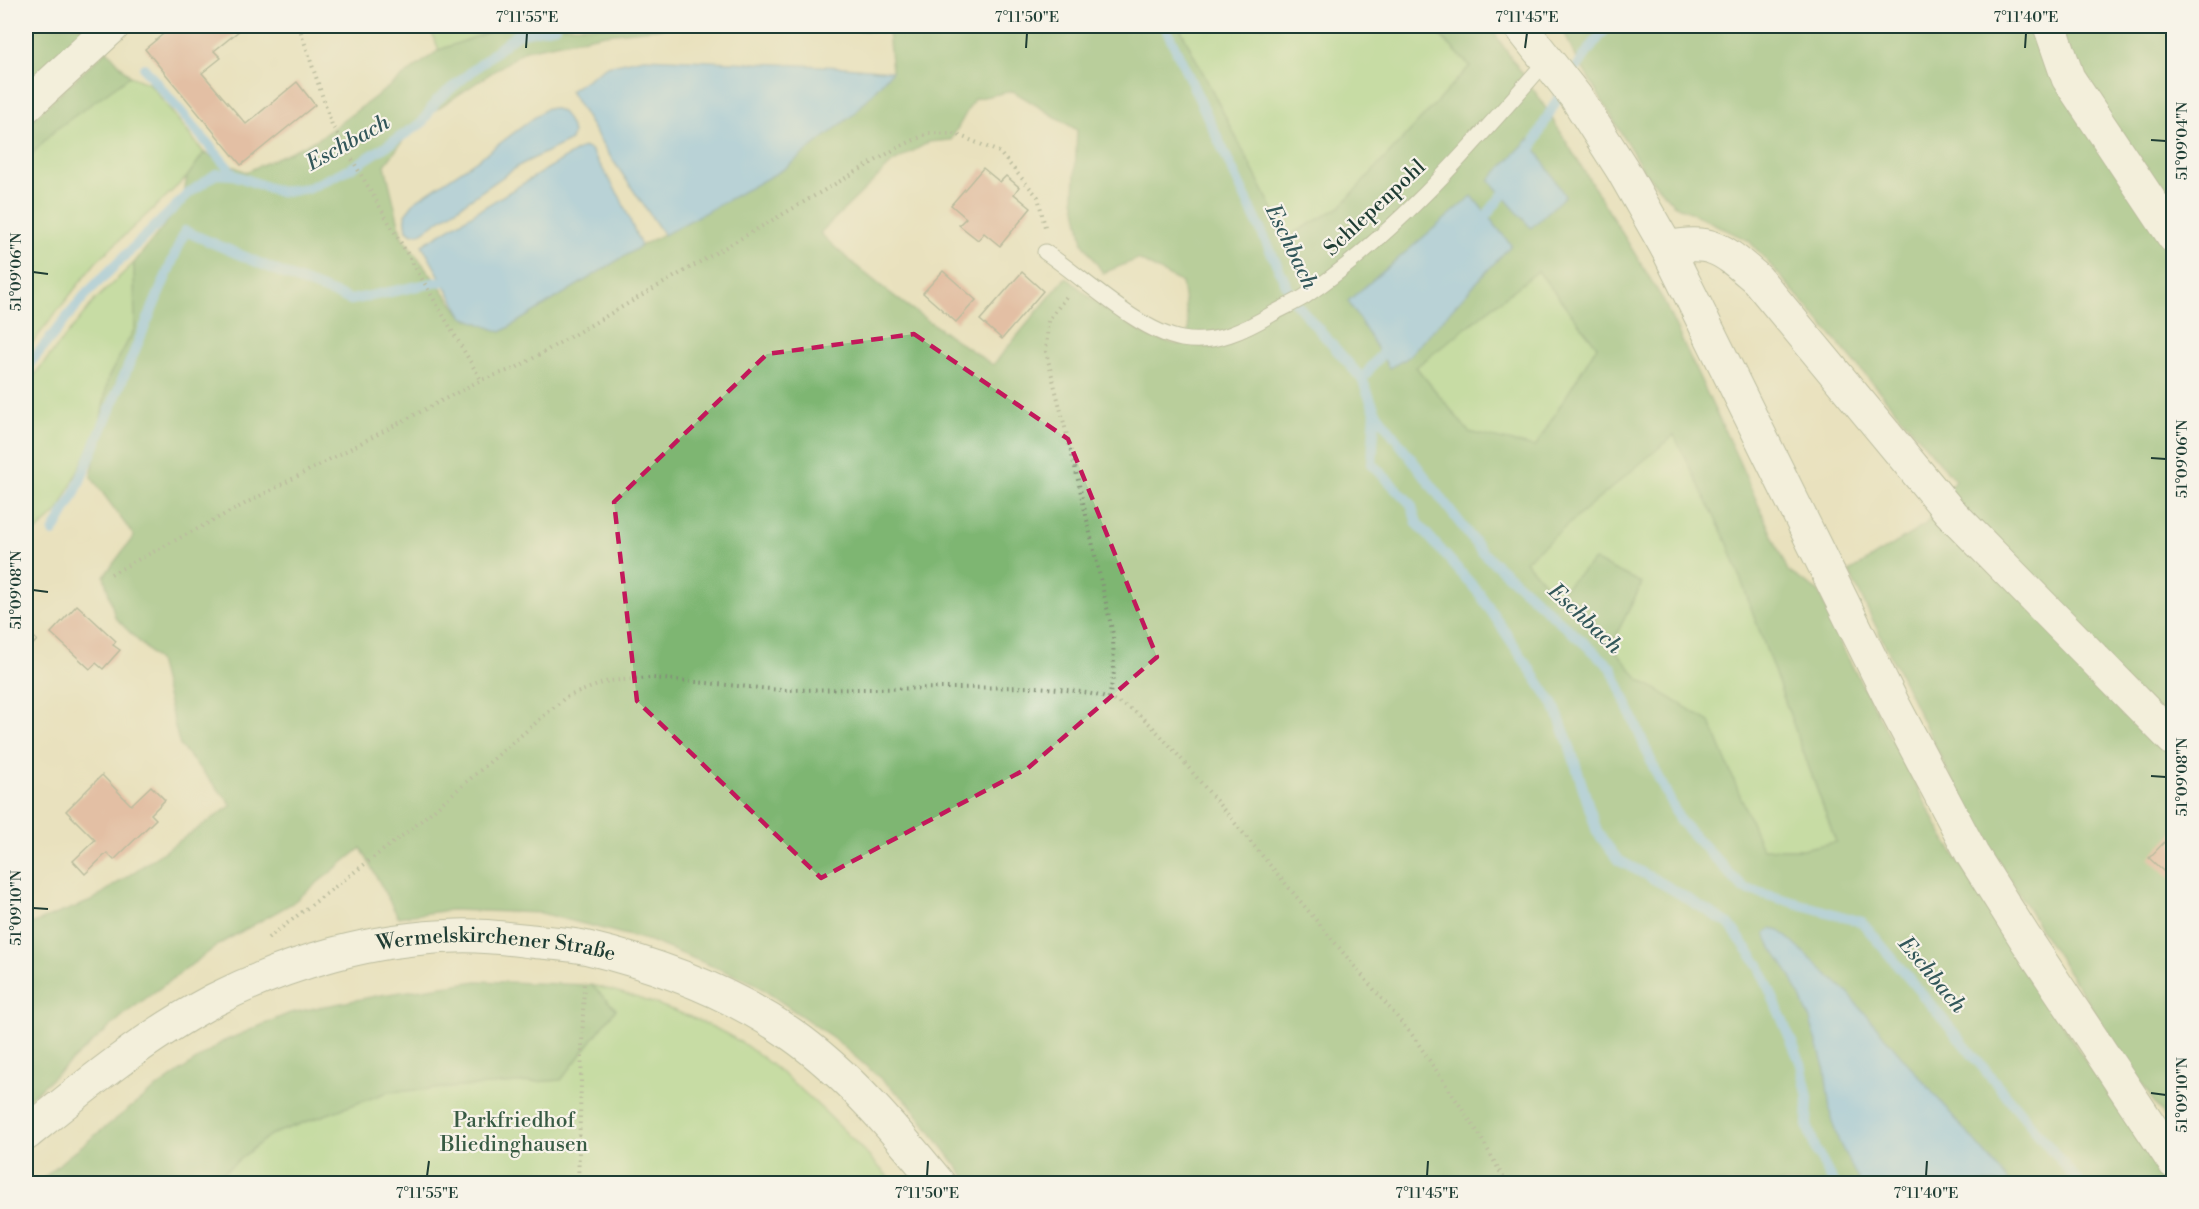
<svg xmlns="http://www.w3.org/2000/svg" width="2199" height="1209" viewBox="0 0 2199 1209" font-family="'Libre Bodoni',serif">
<rect width="100%" height="100%" fill="#f7f3e8"/>
<filter id="ink" filterUnits="userSpaceOnUse"><feTurbulence type="fractalNoise" baseFrequency=".0167" numOctaves="2"/><feDisplacementMap in="SourceGraphic" scale="12" xChannelSelector="R" yChannelSelector="G"/><feConvolveMatrix kernelMatrix="1 2 1 2 8 2 1 2 1" color-interpolation-filters="sRGB"/></filter>
<filter id="wash" filterUnits="userSpaceOnUse"><feTurbulence type="fractalNoise" baseFrequency=".008" numOctaves="4" result="noise"/><feDisplacementMap in="SourceGraphic" scale="24" xChannelSelector="R" yChannelSelector="G"/><feGaussianBlur stdDeviation="1.35" result="paint"/><feColorMatrix in="noise" values="0 0 0 0 0 0 0 0 0 0 0 0 0 0 0 0 0 1.4 0 .05"/><feComposite in="paint" operator="in"/></filter>
<g filter="url(#wash)">
<rect width="100%" height="100%" fill="#e9e1be"/>
<path fill="#9dd485" stroke="#5e885c" stroke-width="1.5" d="M 429,26 L 506,26 L 439,50 Z
M 1179,26 L 1431,26 L 1470,66 L 1340,207 L 1287,237 Z
M 130,76 L 150,84 L 204,153 L 187,177 L 96,262 L 26,351 L 26,160 L 55,130 Z
M 134,263 L 135,328 L 108,378 L 100,426 L 59,510 L 37,531 L 26,518 L 26,385 L 95,300 Z
M 1538,271 L 1597,346 L 1535,448 L 1469,432 L 1416,367 Z
M 1674,434 L 1728,544 L 1836,842 L 1802,849 L 1762,849 L 1710,723 L 1638,679 L 1611,645 L 1642,584 L 1555,596 L 1525,561 Z
M 591,985 C 638,996 709,1020 748,1047 C 803,1086 848,1134 894,1183 L 209,1184 L 270,1135 L 388,1092 L 561,1080 L 616,1009 Z"/>
<path fill="#7eb672" stroke="#4e7a53" stroke-width="1.5" fill-rule="evenodd" d="M 26,26 L 90,26 L 26,85 Z
M 506,26 L 680,26 L 606,34 L 526,50 L 416,123 L 385,165 L 402,237 L 463,317 L 501,332 L 641,246 L 784,169 L 892,71 L 888,32 L 799,26 L 1179,26 L 1287,237 L 1340,207 L 1470,66 L 1431,26 L 1489,26 L 1540,99 L 1662,298 L 1737,457 L 1788,571 L 1819,592 L 1842,647 L 1943,836 L 2017,955 L 2099,1081 L 2170,1183 L 970,1183 L 908,1102 L 832,1037 L 752,982 L 650,941 L 541,913 L 451,910 L 398,917 L 361,848 L 291,904 L 221,943 L 126,1013 L 26,1101 L 26,926 L 91,901 L 232,805 L 180,746 L 158,661 L 115,617 L 104,576 L 134,536 L 91,477 L 108,378 L 135,328 L 134,263 L 182,203 L 187,177 L 204,153 L 246,172 L 318,139 L 439,50 ZM 1013,91 L 1077,130 L 1074,198 L 1083,243 L 1103,273 L 1138,259 L 1182,283 L 1189,330 L 1179,345 L 1149,337 L 1104,309 L 1066,277 L 993,365 C 933,325 872,284 820,233 L 892,163 L 929,142 L 951,140 L 974,99 ZM 1538,271 L 1597,346 L 1535,447 L 1469,432 L 1416,367 ZM 1674,435 L 1728,544 L 1836,842 L 1802,849 L 1762,849 L 1710,722 L 1639,679 L 1611,645 L 1642,583 L 1594,560 L 1556,596 L 1525,561 Z
M 1562,26 L 2173,26 L 2173,1131 L 2046,938 L 1963,802 L 1849,572 L 1925,525 L 1955,480 L 1810,310 L 1749,241 L 1673,204 L 1643,170 L 1572,50 Z
M 107,50 L 130,76 L 55,130 L 26,160 L 26,125 Z
M 477,981 L 591,985 L 616,1009 L 561,1080 L 388,1092 L 270,1135 L 209,1183 L 38,1183 L 66,1158 L 148,1094 L 222,1042 L 290,1013 L 381,995 Z"/>
<path fill="#7ebff3" stroke="#4e7e94" stroke-width="1.5" d="M 644,58 L 844,67 L 892,71 L 854,114 L 784,169 L 664,235 L 608,153 L 570,91 L 607,66 Z
M 547,108 C 565,108 566,117 573,132 L 571,140 L 520,165 L 421,233 L 412,234 L 407,230 L 405,214 L 415,201 L 479,159 Z
M 1529,139 L 1565,196 L 1531,228 L 1489,180 Z
M 583,147 L 591,150 L 620,197 L 641,246 L 501,332 L 463,317 L 422,245 Z
M 1472,196 L 1511,245 L 1406,359 L 1389,368 L 1348,301 Z
M 1771,929 L 1780,931 L 1846,991 L 2010,1183 L 1860,1183 L 1839,1142 L 1831,1118 L 1825,1070 L 1809,1016 L 1790,975 L 1770,945 L 1765,934 Z"/>
<g fill="none" stroke-linecap="round" stroke-linejoin="round">
<path stroke="#7ebff3" stroke-width="10" d="M 1165,26 L 1294,301 L 1362,379 L 1375,411 L 1482,552 L 1611,667 L 1654,768 L 1680,821 L 1743,888 L 1862,922 L 2080,1184
M 144,68 L 234,175
M 1527,158 C 1549,111 1574,65 1608,26
M 1478,226 L 1511,184
M 26,368 L 86,294 L 189,193 L 216,174 L 234,175 L 280,192 L 309,188 L 355,166 L 422,123 L 436,101 L 517,34 L 556,26
M 1362,379 L 1389,344
M 1375,411 L 1372,464 L 1411,504 L 1417,523 L 1479,593 L 1554,705 L 1568,741 L 1597,832 L 1618,860 L 1665,885 L 1729,924 L 1759,965 L 1801,1064 L 1808,1098 L 1807,1125 L 1816,1150 L 1834,1184
M 53,532 L 74,495 L 185,231 L 296,279 L 351,300 L 443,281"/>
</g>
<g id="blocks">
<path fill="#dc9686" d="M 173,26 L 245,26 L 214,51 L 221,58 L 202,73 L 246,124 L 297,82 L 315,105 L 241,165 L 145,49 Z
M 983,168 L 1000,182 L 1006,176 L 1019,187 L 1014,194 L 1031,208 L 1000,246 L 984,233 L 978,240 L 959,225 L 966,218 L 951,205 Z
M 943,271 L 976,300 L 956,322 L 923,293 Z
M 1022,272 L 1043,291 L 1002,339 L 980,320 Z
M 77,605 L 116,641 L 113,645 L 120,650 L 103,669 L 96,663 L 90,669 L 51,633 Z
M 26,630 L 37,640 L 26,652 Z
M 102,775 L 131,805 L 151,786 L 165,800 L 151,814 L 156,819 L 114,860 L 107,853 L 85,874 L 73,861 L 95,840 L 66,811 Z
M 2174,832 L 2174,881 L 2149,858 Z"/>
</g>
</g>
<g filter="url(#ink)">
<use href="#blocks" fill-opacity="0" stroke="#848f79" stroke-width="1.5"/>
<g fill="none" stroke-linecap="round" stroke-linejoin="round">
<g stroke="#848f79" stroke-width="17">
<path id="service" d="M 1045,252 C 1084,278 1138,331 1182,339 C 1215,345 1245,330 1272,314 C 1283,308 1294,303 1304,297 C 1398,233 1474,143 1548,59"/>
</g>
<g stroke="#848f79" stroke-width="35">
<path id="tertiary" d="M 2050,26 L 2068,78 L 2174,237
M 1667,248 C 1713,238 1724,251 1757,279 L 1949,511 L 2174,740"/>
</g>
<g stroke="#848f79" stroke-width="35">
<g id="secondary">
<path d="M 1520,26 L 1576,97 L 1622,169 L 1667,248 L 1894,706 L 1972,854 L 2025,938 L 2174,1162"/>
<path d="M 26,106 L 113,26"/>
<path id="s1" d="M 26,1134 C 85,1086 146,1036 214,1000 C 289,962 373,938 457,936 C 482,935 506,938 531,941 C 549,943 570,944 588,948 C 659,965 730,992 791,1034 C 848,1074 895,1130 939,1184"/>
</g>
</g>
<path stroke="#848f79" stroke-width="4" stroke-dasharray="1.5 4.5" stroke-linecap="butt" d="M 299,26 L 332,125 L 481,380 L 516,368 L 549,349 L 899,147 L 929,133 L 956,134 L 999,152 L 1038,197 L 1045,227
M 1066,297 L 1048,321 L 1046,352 L 1075,467 L 1113,634 L 1114,672 L 1109,699
M 111,574 L 481,380
M 268,938 L 416,825 L 566,697 L 608,681 L 653,678 L 781,690 L 1036,687 C 1069,690 1106,692 1135,712 C 1149,721 1160,736 1172,748 L 1413,1036 L 1479,1134 L 1507,1184
M 578,1184 L 584,980"/>
<use href="#service" stroke="#fff" stroke-width="15"/>
<use href="#tertiary" stroke="#fff" stroke-width="33"/>
<use href="#secondary" stroke="#fff" stroke-width="33"/>
</g>
</g>
<path d="M0 0H2199V1209H0ZM 914,334 L 1068,439 L 1157,657 L 1028,768 L 821,878 L 637,701 L 614,502 L 767,354 Z" fill="#e9e1be" fill-opacity=".55" fill-rule="evenodd"/>
<path fill="none" stroke="#c2185b" stroke-width="4.5" stroke-dasharray="12 8" stroke-linejoin="round" d="M 914,334 L 1068,439 L 1157,657 L 1028,768 L 821,878 L 637,701 L 614,502 L 767,354 Z"/>
<path fill="none" stroke="#1f3d34" stroke-width="2" d="M 526,48 L 527,33M 1026,48 L 1027,33M 1525,48 L 1527,33M 2025,48 L 2026,33M 2151,140 L 2166,141M 33,272 L 48,274M 2151,458 L 2166,459M 33,590 L 48,592M 2151,776 L 2166,777M 33,908 L 48,909M 2151,1093 L 2166,1095M 427,1176 L 429,1161M 927,1176 L 928,1161M 1427,1176 L 1428,1161M 1926,1176 L 1927,1161"/>
<g text-anchor="middle" dominant-baseline="central" stroke-width="4.5" stroke-linejoin="round" paint-order="stroke">
<g font-size="21" fill="#1f3d34" stroke="#f7f3e8">
<text transform="translate(1375 208) rotate(-43)">Schlepenpohl</text>
<text stroke="none"><textPath href="#s1" startOffset="524">Wermelskirchener Straße</textPath></text>
</g>
<g font-size="21" fill="#385b44" stroke="#f7f3e8">
<text x="514" y="1121">Parkfriedhof<tspan x="514" dy="24">Bliedinghausen</tspan></text>
</g>
<g font-size="22" font-style="italic" fill="#32575a" stroke="#f7f3e8">
<text transform="translate(348 143) rotate(-29)">Eschbach</text>
<text transform="translate(1291 247) rotate(64)">Eschbach</text>
<text transform="translate(1585 619) rotate(43)">Eschbach</text>
<text transform="translate(1932 975) rotate(50)">Eschbach</text>
</g>
</g>
<rect width="2199" height="1209" fill="none" stroke="#f7f3e8" stroke-width="66"/>
<rect x="33" y="33" width="2133" height="1143" fill="none" stroke="#1f3d34" stroke-width="2"/>
<g font-size="15" text-anchor="middle" fill="#1f3d34">
<text x="527" y="22">7°11'55"E</text>
<text x="1027" y="22">7°11'50"E</text>
<text x="1527" y="22">7°11'45"E</text>
<text x="2026" y="22">7°11'40"E</text>
<text transform="translate(2182 141) rotate(-90)" y="5">51°09'04"N</text>
<text transform="translate(16 272) rotate(-90)" y="5">51°09'06"N</text>
<text transform="translate(2182 459) rotate(-90)" y="5">51°09'06"N</text>
<text transform="translate(16 590) rotate(-90)" y="5">51°09'08"N</text>
<text transform="translate(2182 777) rotate(-90)" y="5">51°09'08"N</text>
<text transform="translate(16 908) rotate(-90)" y="5">51°09'10"N</text>
<text transform="translate(2182 1095) rotate(-90)" y="5">51°09'10"N</text>
<text x="427" y="1198">7°11'55"E</text>
<text x="927" y="1198">7°11'50"E</text>
<text x="1427" y="1198">7°11'45"E</text>
<text x="1926" y="1198">7°11'40"E</text>
</g>
</svg>
